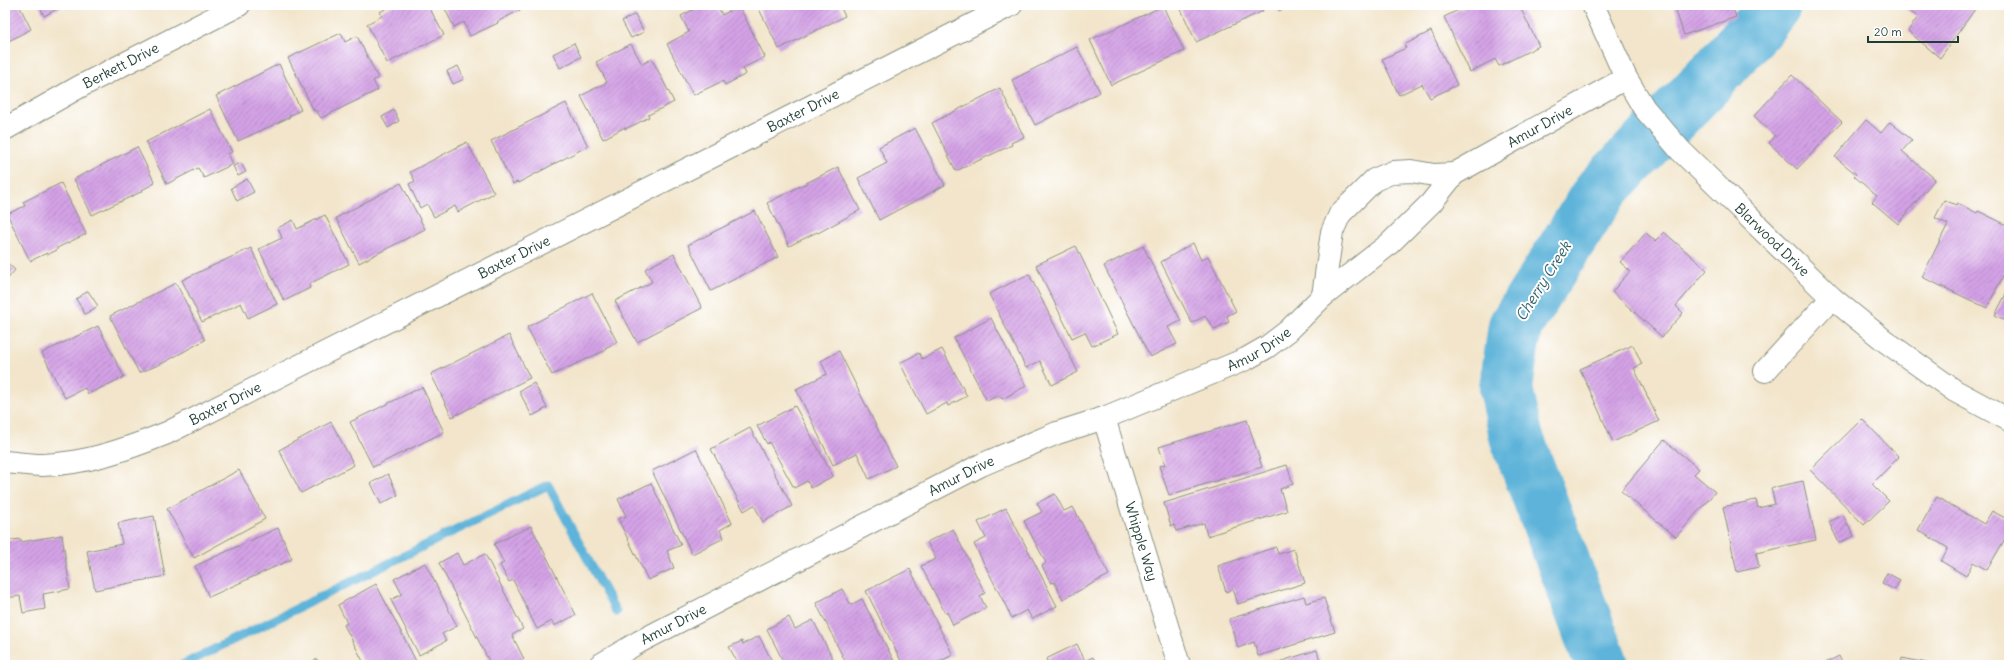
<svg xmlns="http://www.w3.org/2000/svg" width="2014" height="670" viewBox="0 0 2014 670" font-family="Delius,sans-serif">
<defs>
<pattern id="building-hatch" width="6" height="6" patternUnits="userSpaceOnUse"><rect width="6" height="6" fill="#d4a2e6"/><path d="M-1 1l2-2M0 6l6-6M5 7l2-2" fill="none" stroke="#ab85bb"/></pattern>
</defs>
<rect width="100%" height="100%" fill="#fff"/>
<filter id="ink" filterUnits="userSpaceOnUse"><feTurbulence type="fractalNoise" baseFrequency=".025" numOctaves="2"/><feDisplacementMap in="SourceGraphic" scale="8" xChannelSelector="R" yChannelSelector="G"/><feConvolveMatrix kernelMatrix="1 2 1 2 8 2 1 2 1" color-interpolation-filters="sRGB"/></filter>
<filter id="wash" filterUnits="userSpaceOnUse"><feTurbulence type="fractalNoise" baseFrequency=".012" numOctaves="4" result="noise"/><feDisplacementMap in="SourceGraphic" scale="16" xChannelSelector="R" yChannelSelector="G"/><feGaussianBlur stdDeviation="0.9" result="paint"/><feColorMatrix in="noise" values="0 0 0 0 0 0 0 0 0 0 0 0 0 0 0 0 0 1.4 0 .05"/><feComposite in="paint" operator="in"/></filter>
<g filter="url(#wash)">
<rect width="100%" height="100%" fill="#f2e5cb"/>
<g fill="none" stroke-linecap="round" stroke-linejoin="round">
<path stroke="#5db3d9" stroke-width="9" d="M 182,665 L 548,485 L 616,612"/>
<path stroke="#5db3d9" stroke-width="54" d="M 1602,665 L 1516,436 L 1506,388 L 1515,326 L 1601,190 L 1713,76 L 1759,25 L 1774,5"/>
</g>
<g id="blocks">
<path fill="url(#building-hatch)" d="M 5,5 L 19,5 L 31,29 L 5,43 Z
M 39,5 L 76,5 L 67,9 L 65,5 L 44,16 Z
M 393,5 L 428,5 L 444,35 L 387,63 L 367,24 L 382,16 L 380,12 Z
M 447,5 L 523,5 L 524,8 L 497,22 L 498,23 L 470,36 L 464,22 L 454,27 L 444,7 Z
M 702,5 L 717,5 L 722,15 L 739,6 L 765,57 L 743,68 L 746,74 L 725,85 L 723,81 L 693,95 L 667,44 L 689,32 L 681,16 Z
M 757,5 L 839,5 L 845,16 L 779,49 Z
M 1179,5 L 1260,5 L 1263,11 L 1196,42 Z
M 1277,5 L 1291,5 L 1279,11 Z
M 1469,5 L 1519,5 L 1539,46 L 1499,66 L 1495,59 L 1470,72 L 1444,17 Z
M 1674,5 L 1732,5 L 1736,17 L 1684,35 Z
M 1900,5 L 1978,5 L 1940,58 L 1908,31 L 1918,17 Z
M 1163,6 L 1184,51 L 1111,85 L 1090,40 Z
M 635,14 L 644,32 L 631,38 L 622,21 Z
M 1431,31 L 1457,85 L 1430,98 L 1422,84 L 1399,95 L 1382,59 L 1406,48 L 1404,45 Z
M 341,33 L 345,42 L 357,36 L 378,78 L 373,81 L 378,90 L 321,118 L 316,110 L 314,111 L 288,58 Z
M 574,43 L 581,57 L 560,68 L 553,54 Z
M 631,44 L 642,64 L 652,59 L 674,102 L 648,115 L 649,117 L 636,124 L 625,129 L 625,127 L 603,139 L 581,96 L 607,82 L 596,62 Z
M 1077,47 L 1100,92 L 1035,125 L 1012,80 Z
M 279,64 L 301,110 L 289,116 L 290,117 L 238,141 L 216,96 Z
M 458,66 L 464,79 L 453,84 L 447,71 Z
M 1792,75 L 1842,122 L 1797,169 L 1769,143 L 1775,136 L 1754,116 Z
M 1000,88 L 1024,137 L 1011,143 L 1012,145 L 956,171 L 932,123 Z
M 566,103 L 588,146 L 518,183 L 517,182 L 513,184 L 491,141 Z
M 210,109 L 232,152 L 228,154 L 233,164 L 204,178 L 198,168 L 167,184 L 146,142 Z
M 394,110 L 399,121 L 388,128 L 382,117 Z
M 1866,120 L 1881,133 L 1890,122 L 1912,140 L 1902,151 L 1935,179 L 1898,224 L 1872,202 L 1877,196 L 1854,176 L 1856,174 L 1835,157 Z
M 915,128 L 945,185 L 879,220 L 858,178 L 887,163 L 879,147 Z
M 467,142 L 494,193 L 458,212 L 455,206 L 434,217 L 427,204 L 420,208 L 409,184 L 415,181 L 410,172 Z
M 137,147 L 155,183 L 142,190 L 143,191 L 92,215 L 74,179 Z
M 241,163 L 246,172 L 238,176 L 233,166 Z
M 838,167 L 860,210 L 818,233 L 817,232 L 789,246 L 767,203 Z
M 247,179 L 254,192 L 237,201 L 231,188 Z
M 61,183 L 86,234 L 57,248 L 57,250 L 47,255 L 47,253 L 30,261 L 7,214 L 25,206 L 23,202 Z
M 401,183 L 425,229 L 359,263 L 336,218 Z
M 1944,200 L 1956,205 L 1957,203 L 1977,213 L 1978,211 L 2009,226 L 2009,264 L 1987,308 L 1922,277 L 1948,224 L 1935,218 Z
M 755,211 L 778,257 L 711,291 L 688,245 Z
M 325,215 L 349,264 L 309,284 L 310,288 L 284,301 L 259,249 L 282,238 L 278,228 L 293,220 L 297,229 Z
M 1664,232 L 1707,270 L 1676,306 L 1683,313 L 1662,337 L 1612,292 L 1630,271 L 1620,262 L 1646,233 L 1655,241 Z
M 1193,243 L 1201,260 L 1208,256 L 1236,311 L 1227,316 L 1229,322 L 1214,329 L 1205,316 L 1192,323 L 1161,262 Z
M 1076,246 L 1118,334 L 1092,346 L 1085,332 L 1072,338 L 1036,265 Z
M 1143,246 L 1181,321 L 1168,327 L 1177,344 L 1150,357 L 1104,266 Z
M 251,248 L 277,304 L 248,318 L 241,303 L 202,322 L 182,280 Z
M 674,254 L 702,308 L 637,342 L 615,301 L 652,282 L 645,269 Z
M 5,261 L 15,270 L 5,282 Z
M 1029,274 L 1078,372 L 1052,385 L 1040,361 L 1026,368 L 989,294 Z
M 176,283 L 205,340 L 163,363 L 139,373 L 110,316 Z
M 2009,288 L 2009,322 L 1995,315 Z
M 88,291 L 98,306 L 85,314 L 76,299 Z
M 592,293 L 617,342 L 605,348 L 606,350 L 552,375 L 527,327 Z
M 991,318 L 1026,386 L 1002,399 L 999,395 L 987,401 L 954,338 Z
M 98,326 L 124,377 L 88,394 L 85,388 L 65,398 L 42,353 Z
M 509,335 L 530,378 L 452,417 L 431,374 Z
M 1633,345 L 1642,364 L 1634,368 L 1659,421 L 1613,442 L 1580,369 Z
M 942,349 L 967,396 L 948,406 L 947,403 L 926,414 L 900,363 L 919,353 L 922,359 Z
M 839,351 L 896,466 L 869,479 L 857,453 L 833,465 L 796,389 L 827,374 L 821,361 Z
M 534,383 L 547,408 L 532,416 L 519,391 Z
M 422,387 L 444,432 L 373,467 L 350,422 Z
M 795,406 L 833,476 L 811,488 L 807,481 L 794,488 L 769,442 L 767,444 L 757,426 Z
M 1862,419 L 1899,457 L 1872,484 L 1889,501 L 1864,525 L 1810,470 Z
M 1247,420 L 1262,467 L 1169,495 L 1159,466 L 1165,465 L 1159,447 Z
M 331,422 L 354,465 L 301,493 L 279,450 Z
M 750,428 L 792,506 L 763,522 L 754,505 L 744,511 L 711,449 Z
M 1664,440 L 1699,469 L 1694,474 L 1715,492 L 1676,537 L 1621,491 Z
M 696,449 L 732,523 L 720,530 L 724,538 L 692,554 L 652,471 Z
M 1287,465 L 1293,484 L 1280,489 L 1287,511 L 1207,536 L 1204,523 L 1176,531 L 1174,525 L 1171,526 L 1164,503 Z
M 239,470 L 265,519 L 194,558 L 167,509 Z
M 388,474 L 398,495 L 381,504 L 371,483 Z
M 1803,481 L 1816,540 L 1756,553 L 1759,567 L 1737,572 L 1723,507 L 1756,500 L 1758,508 L 1775,504 L 1771,488 Z
M 651,483 L 681,545 L 667,551 L 674,568 L 648,580 L 618,519 L 626,516 L 618,499 Z
M 1055,494 L 1064,511 L 1073,507 L 1109,575 L 1063,599 L 1054,582 L 1051,583 L 1042,566 L 1046,563 L 1024,521 L 1042,512 L 1037,503 Z
M 1937,497 L 1984,524 L 1992,511 L 2009,520 L 2009,532 L 1987,570 L 1973,562 L 1966,576 L 1941,561 L 1948,548 L 1918,530 Z
M 1006,508 L 1057,606 L 1032,619 L 1027,610 L 1012,618 L 974,544 L 986,538 L 978,522 Z
M 1843,515 L 1854,536 L 1839,543 L 1829,522 Z
M 154,516 L 165,576 L 95,590 L 87,551 L 122,544 L 118,523 Z
M 531,526 L 576,615 L 554,626 L 552,621 L 537,629 L 513,580 L 509,582 L 500,565 L 504,563 L 494,544 Z
M 278,528 L 292,559 L 209,597 L 195,566 Z
M 953,529 L 985,593 L 980,596 L 986,608 L 953,625 L 947,612 L 945,613 L 921,566 L 936,559 L 927,542 Z
M 62,535 L 70,589 L 43,594 L 45,609 L 23,613 L 20,596 L 5,598 L 5,541 L 20,539 L 21,542 Z
M 1276,547 L 1278,554 L 1294,549 L 1305,583 L 1238,604 L 1233,589 L 1226,592 L 1218,566 Z
M 457,553 L 463,565 L 485,554 L 523,629 L 512,635 L 524,659 L 512,665 L 508,665 L 506,663 L 502,665 L 491,665 L 439,563 Z
M 425,563 L 457,626 L 442,634 L 446,641 L 419,655 L 391,600 L 402,594 L 394,579 Z
M 910,569 L 953,655 L 932,665 L 903,665 L 866,591 Z
M 1887,573 L 1900,580 L 1895,590 L 1882,583 Z
M 376,584 L 417,663 L 414,665 L 365,665 L 344,625 L 347,623 L 338,605 Z
M 842,589 L 851,605 L 862,599 L 896,665 L 847,665 L 816,603 Z
M 1304,596 L 1306,603 L 1324,598 L 1335,632 L 1258,656 L 1254,642 L 1238,648 L 1229,619 Z
M 789,617 L 795,629 L 813,620 L 836,665 L 785,665 L 767,629 Z
M 759,636 L 774,665 L 739,665 L 729,647 L 742,641 L 743,644 Z
M 1077,644 L 1085,661 L 1093,657 L 1097,665 L 1049,665 L 1046,659 Z
M 1317,650 L 1321,665 L 1269,665 Z
M 1839,656 L 1843,665 L 1821,665 Z
M 1902,658 L 1932,664 L 1932,665 L 1901,665 Z
M 317,659 L 320,665 L 306,665 Z"/>
</g>
</g>
<g filter="url(#ink)">
<use href="#blocks" fill-opacity="0" stroke="#889180" stroke-width="1"/>
<g fill="none" stroke-linecap="round" stroke-linejoin="round">
<g stroke="#889180" stroke-width="24">
<g id="minor">
<path id="s1" d="M 1593,5 L 1626,78 L 1644,108 L 1680,150 L 1832,298 L 1885,341 L 1955,391 L 2009,420"/>
<path id="s2" d="M 5,129 L 79,87 L 239,5"/>
<path d="M 1323,296 L 1332,232 L 1340,214 L 1374,180 L 1393,172 L 1411,171 L 1434,175 L 1454,174"/>
<path d="M 1765,371 L 1832,298"/>
<path id="s3" d="M 1104,418 L 1179,665"/>
<path id="s4" d="M 5,462 C 17,463 30,465 42,465 C 86,464 127,449 167,433 L 1011,5"/>
<path id="s5" d="M 600,665 L 639,642 L 981,465 L 1057,433 L 1104,418 L 1246,359 L 1267,347 L 1288,331 L 1323,296 L 1388,245 L 1431,203 L 1454,174 L 1626,78"/>
</g>
</g>
<use href="#minor" stroke="#fff" stroke-width="22"/>
</g>
</g>
<g text-anchor="middle" dominant-baseline="central" stroke-width="4" stroke-linejoin="round" paint-order="stroke">
<g font-size="14" fill="#1f3d34" stroke="#fff">
<text stroke="none"><textPath href="#s2" startOffset="132">Berkett Drive</textPath></text>
<text stroke="none"><textPath href="#s4" startOffset="880">Baxter Drive</textPath></text>
<text stroke="none"><textPath href="#s5" startOffset="1094">Amur Drive</textPath></text>
<text stroke="none"><textPath href="#s1" startOffset="299">Blarwood Drive</textPath></text>
<text stroke="none"><textPath href="#s4" startOffset="556">Baxter Drive</textPath></text>
<text stroke="none"><textPath href="#s5" startOffset="732">Amur Drive</textPath></text>
<text stroke="none"><textPath href="#s4" startOffset="232">Baxter Drive</textPath></text>
<text stroke="none"><textPath href="#s5" startOffset="408">Amur Drive</textPath></text>
<text stroke="none"><textPath href="#s3" startOffset="129">Whipple Way</textPath></text>
<text stroke="none"><textPath href="#s5" startOffset="84">Amur Drive</textPath></text>
</g>
<g font-size="15" font-style="italic" fill="#326066" stroke="#fff">
<text transform="translate(1543 281) rotate(-58)">Cherry Creek</text>
</g>
</g>
<rect width="2014" height="670" fill="none" stroke="#fff" stroke-width="20"/>
<path d="M1868 36v6h90v-6" fill="none" stroke="#1f3d34" stroke-width="2"/>
<text x="1874" y="36" font-size="12" fill="#1f3d34" stroke="#ffffff" stroke-width="3" paint-order="stroke">20 m</text>
</svg>
